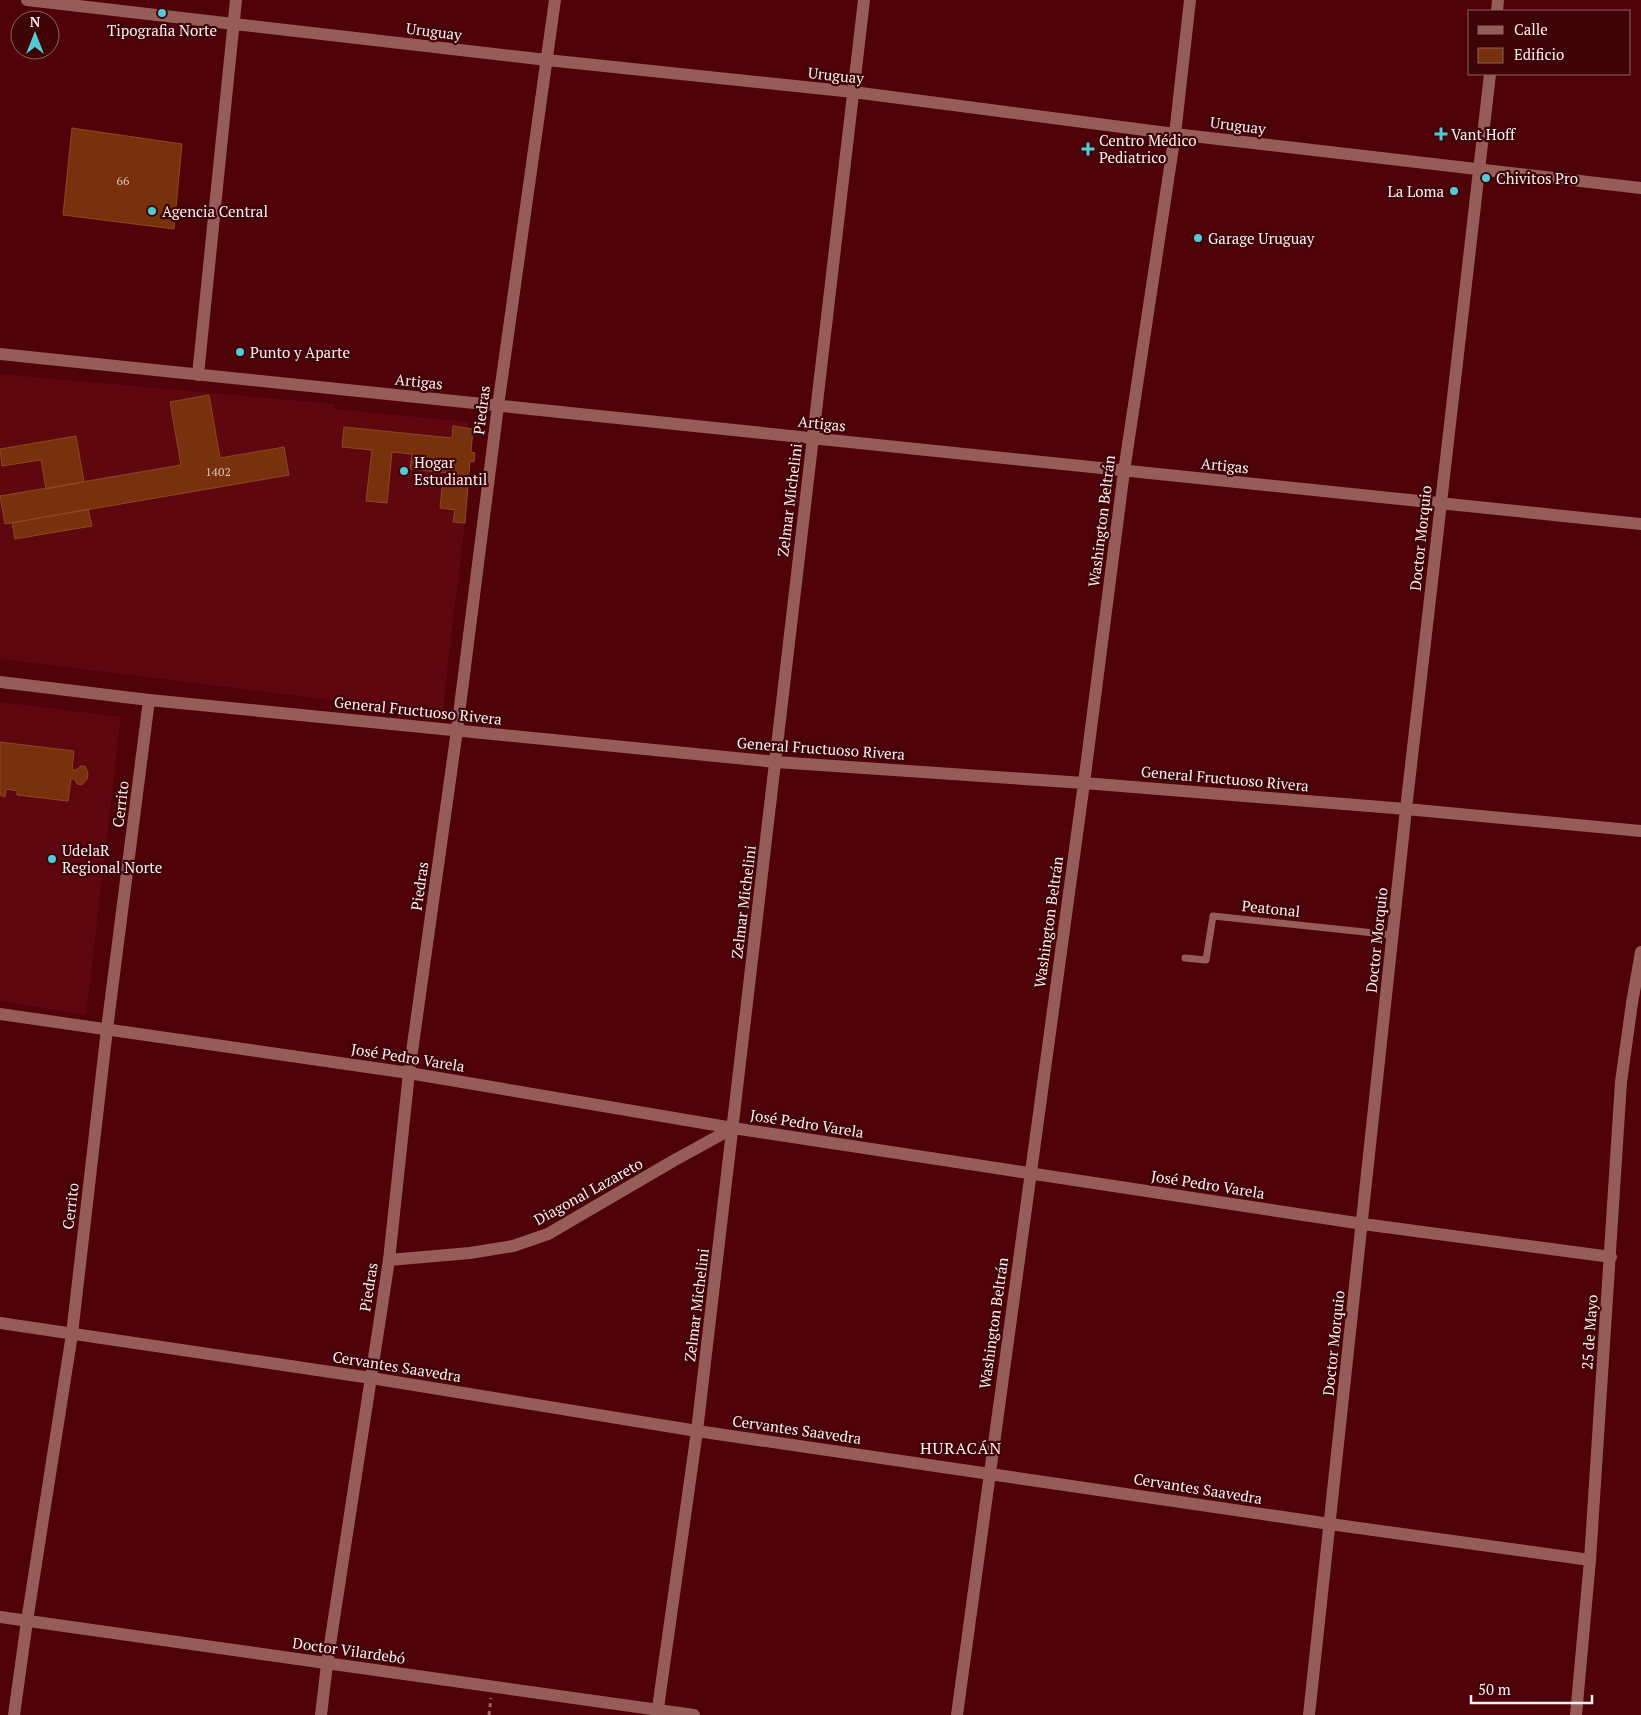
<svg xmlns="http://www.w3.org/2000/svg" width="1641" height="1715" viewBox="0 0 1641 1715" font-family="'PT Serif',serif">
<rect width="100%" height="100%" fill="#500209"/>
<path fill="#5f070f" d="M 0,374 L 334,404 L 333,409 L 469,422 L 468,428 L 473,429 L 471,452 L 475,453 L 474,462 L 470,462 L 465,523 L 442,714 L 0,659 Z
M 0,702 L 121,717 L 86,1015 L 0,1001 Z"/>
<path fill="#77310c" stroke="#8f4625" d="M 72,128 L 182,144 L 174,229 L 63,215 Z
M 209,395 L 220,458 L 284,447 L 289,475 L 5,524 L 0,496 L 181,465 L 170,402 Z
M 453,426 L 473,429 L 471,452 L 475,453 L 474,462 L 470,461 L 465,523 L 453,522 L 455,510 L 440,508 L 443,478 L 448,479 L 448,473 L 410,469 L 412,454 L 392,452 L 387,503 L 366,501 L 372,450 L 342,447 L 344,427 L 452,438 Z
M 76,436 L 84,482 L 46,489 L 41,460 L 2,466 L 0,449 Z
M 88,509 L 92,526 L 15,539 L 12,523 Z
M 0,742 L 74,751 L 72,770 L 76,770 L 81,766 L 85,766 L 88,773 L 87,779 L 82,785 L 77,784 L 75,779 L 71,779 L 68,801 L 17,795 L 17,791 L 6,789 L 5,797 L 0,795 Z"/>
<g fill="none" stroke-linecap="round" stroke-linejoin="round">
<path stroke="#98676a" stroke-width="3" stroke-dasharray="4 4" stroke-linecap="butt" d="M 489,1715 L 491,1698"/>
<path stroke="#955c58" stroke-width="7" d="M 1185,958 L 1206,960 L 1213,916 L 1393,935"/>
<path stroke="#955c58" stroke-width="12" d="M 27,0 L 547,60 L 853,92 L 1175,134 L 1641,188
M 1497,11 L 1498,0
M 0,354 L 1641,524
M 198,375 L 236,0
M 0,682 L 149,700 L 776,762 L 1084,783 L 1406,809 L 1641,831
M 0,1014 L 409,1073 L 733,1128 L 1363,1224 L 1611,1257
M 389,1260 L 470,1253 L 513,1246 L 548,1234 L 673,1161 L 733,1128
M 0,1323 L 371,1378 L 697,1431 L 1330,1524 L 1590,1560
M 0,1617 L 694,1715
M 14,1715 L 27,1621 L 72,1334 L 107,1029 L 149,700
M 321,1715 L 327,1664 L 389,1260 L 409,1073 L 457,730 L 498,406 L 555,0
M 657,1715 L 697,1431 L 864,0
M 957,1715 L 1084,783 L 1124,471 L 1175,134 L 1190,0
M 1309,1715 L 1406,809 L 1490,74
M 1576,1715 L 1590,1560 L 1621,1082 L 1632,1003 L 1641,952"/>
</g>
<g fill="#52cbd7" stroke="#3e0408" stroke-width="2">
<circle cx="162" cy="13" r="5"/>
<path d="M1438.5 126.5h5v5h5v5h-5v5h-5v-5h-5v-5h5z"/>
<path d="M1085.5 141.5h5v5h5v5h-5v5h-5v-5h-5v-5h5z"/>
<circle cx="1486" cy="178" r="5"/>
<circle cx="1454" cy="191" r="5"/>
<circle cx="152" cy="211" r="5"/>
<circle cx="1198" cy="238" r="5"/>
<circle cx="240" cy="352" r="5"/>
<circle cx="404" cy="471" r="5"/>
<circle cx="52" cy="859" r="5"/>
</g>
<g text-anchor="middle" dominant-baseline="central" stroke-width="4.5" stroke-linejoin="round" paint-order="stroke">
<g font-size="12" fill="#dac2b8">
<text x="123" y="180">66</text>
<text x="218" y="471">1402</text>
</g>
<g font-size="15" fill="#fbf2f1" stroke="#3e0408" text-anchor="start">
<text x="162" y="30" text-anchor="middle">Tipografia Norte</text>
<text x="1451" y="134">Vant Hoff</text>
<text x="1099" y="140">Centro Médico<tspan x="1099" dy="17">Pediatrico</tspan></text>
<text x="1496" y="178">Chivitos Pro</text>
<text x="1444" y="191" text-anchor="end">La Loma</text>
<text x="162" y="211">Agencia Central</text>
<text x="1208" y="238">Garage Uruguay</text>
<text x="250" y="352">Punto y Aparte</text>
<text x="414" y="462">Hogar<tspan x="414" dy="17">Estudiantil</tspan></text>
<text x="62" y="850">UdelaR<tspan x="62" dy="17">Regional Norte</tspan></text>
</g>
<g font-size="15" fill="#fbf2f1" stroke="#3e0408">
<text transform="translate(434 31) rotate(7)">Uruguay</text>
<text transform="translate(836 75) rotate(6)">Uruguay</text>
<text transform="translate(1238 125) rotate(7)">Uruguay</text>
<text transform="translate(419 381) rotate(6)">Artigas</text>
<text transform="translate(481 410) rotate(-83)">Piedras</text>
<text transform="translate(822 423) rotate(6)">Artigas</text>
<text transform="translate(1225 465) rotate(6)">Artigas</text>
<text transform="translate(789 500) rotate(-83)">Zelmar Michelini</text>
<text transform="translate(1101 521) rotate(-83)">Washington Beltrán</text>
<text transform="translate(1420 538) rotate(-84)">Doctor Morquio</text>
<text transform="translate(418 710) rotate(6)">General Fructuoso Rivera</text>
<text transform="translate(821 748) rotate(4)">General Fructuoso Rivera</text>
<text transform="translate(1225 778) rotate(5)">General Fructuoso Rivera</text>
<text transform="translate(120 804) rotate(-83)">Cerrito</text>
<text transform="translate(419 886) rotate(-82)">Piedras</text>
<text transform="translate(743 902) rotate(-83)">Zelmar Michelini</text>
<text transform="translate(1271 908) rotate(6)">Peatonal</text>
<text transform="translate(1048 922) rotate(-82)">Washington Beltrán</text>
<text transform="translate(1376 940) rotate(-84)">Doctor Morquio</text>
<text transform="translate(408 1057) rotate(9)">José Pedro Varela</text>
<text transform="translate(807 1123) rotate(9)">José Pedro Varela</text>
<text transform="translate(1208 1184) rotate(9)">José Pedro Varela</text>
<text transform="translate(588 1191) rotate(-29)">Diagonal Lazareto</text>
<text transform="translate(70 1206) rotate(-83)">Cerrito</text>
<text transform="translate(368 1287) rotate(-81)">Piedras</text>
<text transform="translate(696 1305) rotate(-83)">Zelmar Michelini</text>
<text transform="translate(993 1323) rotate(-82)">Washington Beltrán</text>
<text transform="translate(1589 1332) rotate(-86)">25 de Mayo</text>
<text transform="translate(1333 1343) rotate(-84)">Doctor Morquio</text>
<text transform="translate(397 1366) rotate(9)">Cervantes Saavedra</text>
<text transform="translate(797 1429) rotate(8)">Cervantes Saavedra</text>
<text transform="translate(1198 1488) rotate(9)">Cervantes Saavedra</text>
<text transform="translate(349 1650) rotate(8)">Doctor Vilardebó</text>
</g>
<g font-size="16" letter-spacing="1" fill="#fbf2f1" stroke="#3e0408">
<text x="961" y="1448">HURACÁN</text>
</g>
</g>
<rect x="1468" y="10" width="162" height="65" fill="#3e0408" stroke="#8a6365"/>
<rect x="1478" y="26" width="25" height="8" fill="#955c58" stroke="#8a6365"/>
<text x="1514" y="35" font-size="15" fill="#fbf2f1">Calle</text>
<rect x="1478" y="48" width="25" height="15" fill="#77310c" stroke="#8a6365"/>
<text x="1514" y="60" font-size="15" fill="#fbf2f1">Edificio</text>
<g transform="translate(35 35)"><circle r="24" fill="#3e0408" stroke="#8a6365"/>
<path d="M0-4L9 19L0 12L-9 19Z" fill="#52cbd7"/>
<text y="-8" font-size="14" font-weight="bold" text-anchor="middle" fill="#fbf2f1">N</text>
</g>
<path d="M1471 1695v8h121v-8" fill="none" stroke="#fbf2f1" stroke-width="2.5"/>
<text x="1478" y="1695" font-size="15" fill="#fbf2f1" stroke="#3e0408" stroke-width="4" paint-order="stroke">50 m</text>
</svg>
